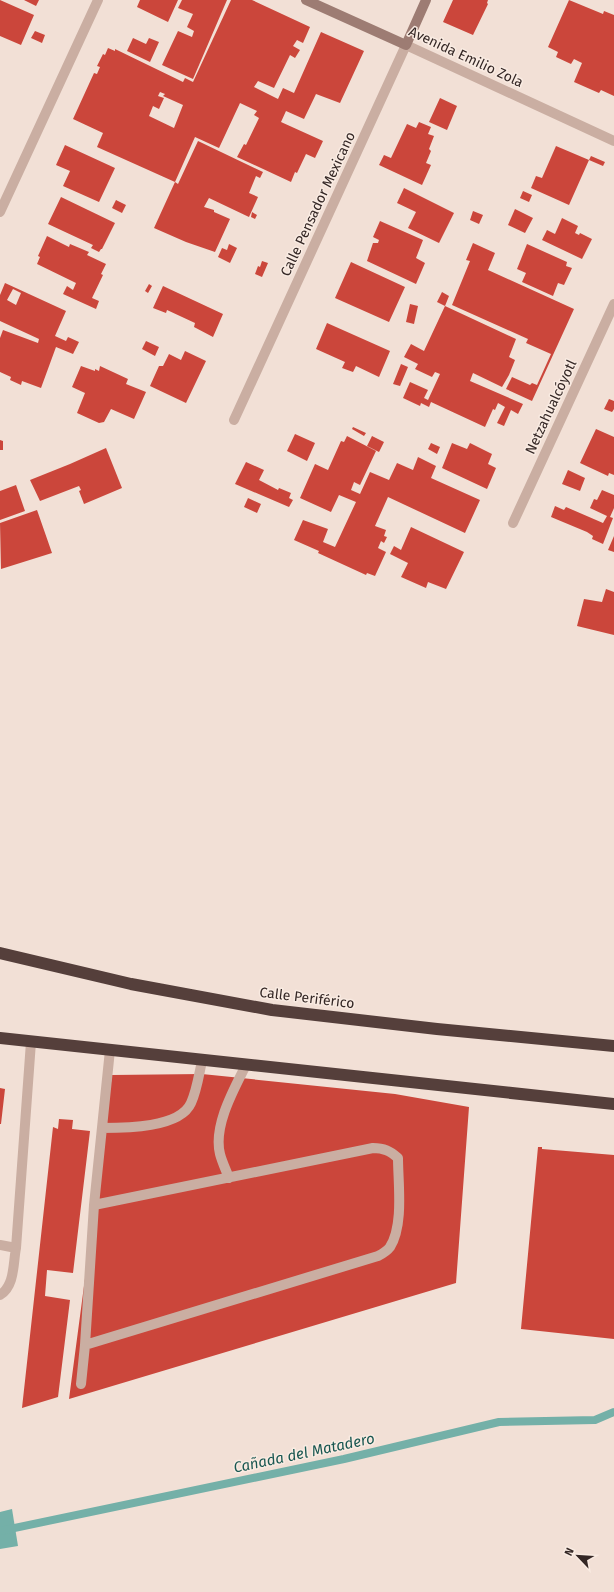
<svg xmlns="http://www.w3.org/2000/svg" width="614" height="1592" viewBox="0 0 614 1592" font-family="'Fira Sans',sans-serif">
<rect width="100%" height="100%" fill="#f2e0d6"/>
<path fill="#74b0a8" d="M 12,1509 L 18,1546 L 0,1549 L 0,1512 Z"/>
<g fill="none" stroke-linecap="round" stroke-linejoin="round">
<path stroke="#74b0a8" stroke-width="8" d="M 0,1531 L 344,1459 L 499,1422 L 595,1420 L 614,1412"/>
</g>
<path fill="#cb463b" fill-rule="evenodd" d="M 0,0 L 34,15 L 21,45 L 0,36 Z
M 24,0 L 39,0 L 36,6 Z
M 140,0 L 178,0 L 168,22 L 137,7 Z
M 182,0 L 227,0 L 193,79 L 162,65 L 178,31 L 192,37 L 194,31 L 187,27 L 193,14 L 178,8 Z
M 231,0 L 252,0 L 310,27 L 303,43 L 297,40 L 293,46 L 300,50 L 295,58 L 290,55 L 274,88 L 258,81 L 254,87 L 278,99 L 283,88 L 294,93 L 321,32 L 364,51 L 340,103 L 316,94 L 304,119 L 286,111 L 281,122 L 323,141 L 315,158 L 306,154 L 297,173 L 295,172 L 291,182 L 237,157 L 244,144 L 246,145 L 259,118 L 254,115 L 257,111 L 240,103 L 219,148 L 195,137 L 175,182 L 97,147 L 103,133 L 73,119 L 94,73 L 97,74 L 100,67 L 97,66 L 103,54 L 105,55 L 108,48 L 115,51 L 115,49 L 183,82 L 185,78 L 193,82 ZM 160,92 L 165,94 L 163,96 L 183,105 L 174,128 L 149,116 L 153,106 L 159,109 L 164,98 L 158,96 Z
M 453,0 L 488,0 L 487,3 L 488,4 L 473,35 L 443,22 Z
M 569,0 L 603,14 L 604,11 L 614,15 L 614,96 L 601,90 L 599,93 L 574,82 L 582,63 L 574,59 L 571,64 L 556,57 L 558,52 L 548,47 Z
M 35,31 L 45,35 L 42,43 L 31,38 Z
M 133,38 L 146,44 L 149,38 L 159,42 L 150,62 L 127,51 Z
M 440,98 L 457,106 L 447,130 L 429,122 Z
M 419,122 L 431,127 L 428,134 L 434,136 L 429,149 L 431,151 L 426,163 L 431,165 L 422,185 L 379,165 L 384,155 L 391,158 L 407,124 L 416,128 Z
M 198,141 L 263,172 L 260,178 L 256,176 L 249,193 L 258,197 L 249,217 L 209,198 L 204,207 L 214,210 L 214,212 L 230,219 L 215,252 L 186,242 L 154,228 L 175,182 L 178,184 Z
M 65,145 L 115,168 L 99,202 L 63,186 L 70,171 L 56,165 Z
M 556,146 L 589,160 L 569,205 L 531,188 L 536,176 L 542,178 Z
M 591,156 L 605,162 L 603,166 L 589,160 Z
M 404,188 L 454,213 L 439,243 L 408,228 L 416,212 L 397,203 Z
M 523,191 L 532,195 L 529,202 L 520,198 Z
M 61,197 L 115,223 L 102,249 L 101,249 L 99,252 L 91,248 L 93,245 L 48,224 Z
M 116,200 L 126,205 L 122,213 L 112,208 Z
M 515,209 L 533,218 L 525,233 L 508,225 Z
M 473,211 L 483,215 L 479,224 L 470,220 Z
M 252,212 L 257,215 L 255,219 L 251,217 Z
M 562,218 L 578,226 L 575,233 L 579,235 L 580,233 L 592,239 L 582,259 L 542,240 L 547,230 L 555,234 Z
M 380,221 L 423,240 L 416,258 L 425,263 L 416,284 L 367,261 L 373,243 L 378,243 L 379,240 L 373,237 Z
M 47,236 L 69,247 L 70,244 L 89,252 L 87,255 L 106,264 L 101,274 L 103,275 L 92,298 L 99,301 L 96,309 L 63,294 L 67,286 L 73,290 L 76,283 L 37,264 L 40,257 L 38,256 Z
M 473,243 L 495,253 L 488,270 L 574,309 L 532,401 L 506,389 L 512,377 L 530,385 L 532,383 L 537,385 L 551,354 L 526,343 L 528,339 L 452,305 L 470,261 L 466,260 Z
M 229,244 L 237,248 L 230,263 L 218,257 L 222,248 L 227,250 Z
M 527,244 L 567,262 L 566,266 L 572,268 L 564,285 L 558,283 L 553,296 L 522,282 L 526,273 L 517,269 Z
M 262,261 L 268,263 L 262,277 L 255,274 L 258,266 L 260,267 Z
M 351,262 L 405,287 L 389,322 L 335,298 Z
M 5,283 L 66,311 L 55,336 L 66,341 L 68,337 L 79,342 L 73,354 L 56,347 L 41,388 L 22,381 L 21,385 L 10,380 L 11,377 L 0,372 L 0,338 L 3,330 L 38,343 L 39,339 L 0,321 L 0,295 ZM 13,289 L 21,293 L 16,305 L 7,300 Z
M 149,284 L 152,286 L 148,293 L 145,291 Z
M 163,286 L 223,314 L 213,337 L 194,327 L 195,323 L 167,310 L 166,313 L 153,308 Z
M 442,292 L 449,296 L 445,306 L 437,302 Z
M 410,304 L 418,306 L 414,324 L 406,322 Z
M 445,306 L 516,339 L 509,357 L 515,360 L 509,375 L 502,387 L 473,373 L 470,381 L 523,404 L 518,414 L 511,410 L 504,426 L 497,423 L 505,407 L 498,403 L 495,410 L 493,409 L 485,427 L 431,402 L 429,407 L 421,403 L 420,406 L 403,398 L 410,382 L 428,390 L 424,398 L 428,400 L 440,374 L 435,372 L 432,377 L 415,369 L 418,364 L 404,357 L 411,344 L 424,351 Z
M 327,323 L 390,351 L 379,377 L 356,366 L 353,372 L 342,368 L 345,362 L 316,349 Z
M 146,341 L 159,347 L 155,356 L 142,349 Z
M 185,351 L 206,361 L 186,403 L 150,386 L 159,366 L 163,366 L 169,354 L 181,360 Z
M 401,364 L 408,367 L 400,386 L 393,384 Z
M 81,366 L 95,371 L 95,369 L 99,371 L 100,366 L 128,379 L 126,384 L 146,392 L 134,419 L 111,409 L 104,422 L 99,423 L 77,413 L 85,393 L 72,387 Z
M 609,399 L 614,401 L 614,409 L 612,412 L 604,409 Z
M 353,427 L 366,433 L 364,436 L 352,429 Z
M 596,429 L 614,437 L 614,475 L 609,473 L 608,476 L 580,463 Z
M 295,434 L 315,443 L 307,461 L 287,451 Z
M 347,436 L 376,451 L 360,485 L 354,482 L 351,490 L 360,494 L 370,472 L 389,480 L 397,463 L 413,470 L 418,457 L 436,466 L 431,478 L 480,500 L 465,533 L 388,497 L 375,526 L 386,530 L 384,536 L 387,537 L 384,543 L 381,541 L 378,548 L 386,552 L 375,576 L 367,573 L 366,575 L 318,553 L 319,551 L 294,540 L 303,520 L 328,529 L 323,542 L 335,547 L 356,502 L 339,495 L 331,512 L 300,498 L 315,464 L 328,470 L 341,441 L 344,442 Z
M 372,436 L 384,442 L 379,452 L 367,446 Z
M 0,440 L 3,441 L 3,450 L 0,450 Z
M 431,443 L 440,447 L 437,454 L 428,449 Z
M 452,443 L 467,449 L 470,443 L 492,454 L 488,464 L 496,468 L 487,489 L 442,468 Z
M 106,448 L 122,488 L 84,504 L 79,491 L 81,490 L 79,486 L 40,501 L 30,480 L 70,464 Z
M 246,462 L 264,470 L 259,480 L 278,490 L 279,488 L 291,493 L 289,498 L 293,500 L 289,507 L 235,484 Z
M 568,470 L 585,478 L 580,491 L 562,484 Z
M 16,485 L 25,511 L 0,520 L 0,491 Z
M 602,490 L 614,495 L 614,508 L 610,517 L 613,518 L 603,544 L 592,539 L 593,536 L 587,532 L 551,517 L 555,506 L 564,510 L 566,507 L 603,523 L 607,516 L 590,508 L 594,499 L 597,500 Z
M 248,498 L 261,504 L 257,513 L 244,507 Z
M 37,510 L 52,553 L 1,569 L 0,523 Z
M 411,527 L 464,552 L 446,589 L 428,582 L 426,588 L 401,577 L 408,563 L 390,554 L 394,546 L 401,550 Z
M 614,536 L 614,552 L 608,550 Z
M 606,589 L 614,592 L 614,635 L 577,626 L 584,599 L 602,602 Z
M 202,1074 L 395,1094 L 469,1107 L 456,1283 L 69,1399 L 112,1075 Z
M 0,1088 L 5,1089 L 1,1124 L 0,1124 Z
M 59,1119 L 73,1120 L 72,1129 L 90,1131 L 73,1273 L 47,1270 L 45,1296 L 70,1300 L 58,1397 L 22,1408 L 53,1127 L 58,1129 Z
M 538,1147 L 542,1147 L 542,1149 L 614,1155 L 614,1339 L 521,1329 Z"/>
<g fill="none" stroke-linecap="round" stroke-linejoin="round">
<path stroke="#caaea2" stroke-width="10" d="M 102,1128 C 125,1128 180,1128 191,1103 C 197,1090 199,1074 202,1061
M 229,1178 C 226,1170 222,1162 220,1154 C 213,1126 234,1089 246,1065
M 94,1205 L 373,1148 C 384,1148 390,1151 398,1158 C 398,1183 404,1225 390,1247 C 387,1251 382,1254 378,1256 L 85,1345 L 94,1205 L 110,1050
M 0,1245 L 16,1248 L 31,1042
M 0,1295 C 15,1286 13,1263 16,1248
M 81,1384 L 85,1345"/>
<path stroke="#caaea2" stroke-width="10" d="M 0,212 L 98,0
M 234,420 L 406,45 L 614,141
M 513,523 L 614,304"/>
<path stroke="#9d7c73" stroke-width="10" d="M 306,0 L 406,45 L 426,0"/>
<path stroke="#553f3b" stroke-width="12" d="M 0,953 L 131,984 L 272,1010 L 437,1029 L 614,1046
M 0,1038 L 614,1104"/>
</g>
<g text-anchor="middle" dominant-baseline="central" stroke-width="3" stroke-linejoin="round" paint-order="stroke">
<g font-size="14" fill="#342725" stroke="#f9ebe2">
<text transform="translate(466 57) rotate(25)">Avenida Emilio Zola</text>
<text transform="translate(318 204) rotate(-65)">Calle Pensador Mexicano</text>
<text transform="translate(551 407) rotate(-65)">Netzahualcóyotl</text>
<text transform="translate(307 998) rotate(7)">Calle Periférico</text>
</g>
<g font-size="15" font-style="italic" fill="#195751" stroke="#f9ebe2">
<text transform="translate(304 1453) rotate(-12)">Cañada del Matadero</text>
</g>
</g>
<g transform="translate(578 1556) rotate(295)" stroke="#f9ebe2" stroke-width="3" paint-order="stroke">
<path d="M0-3L7 15L0 10L-7 15Z" fill="#342725"/>
<text y="-6" font-size="11" font-weight="bold" text-anchor="middle" fill="#342725">N</text>
</g>
</svg>
